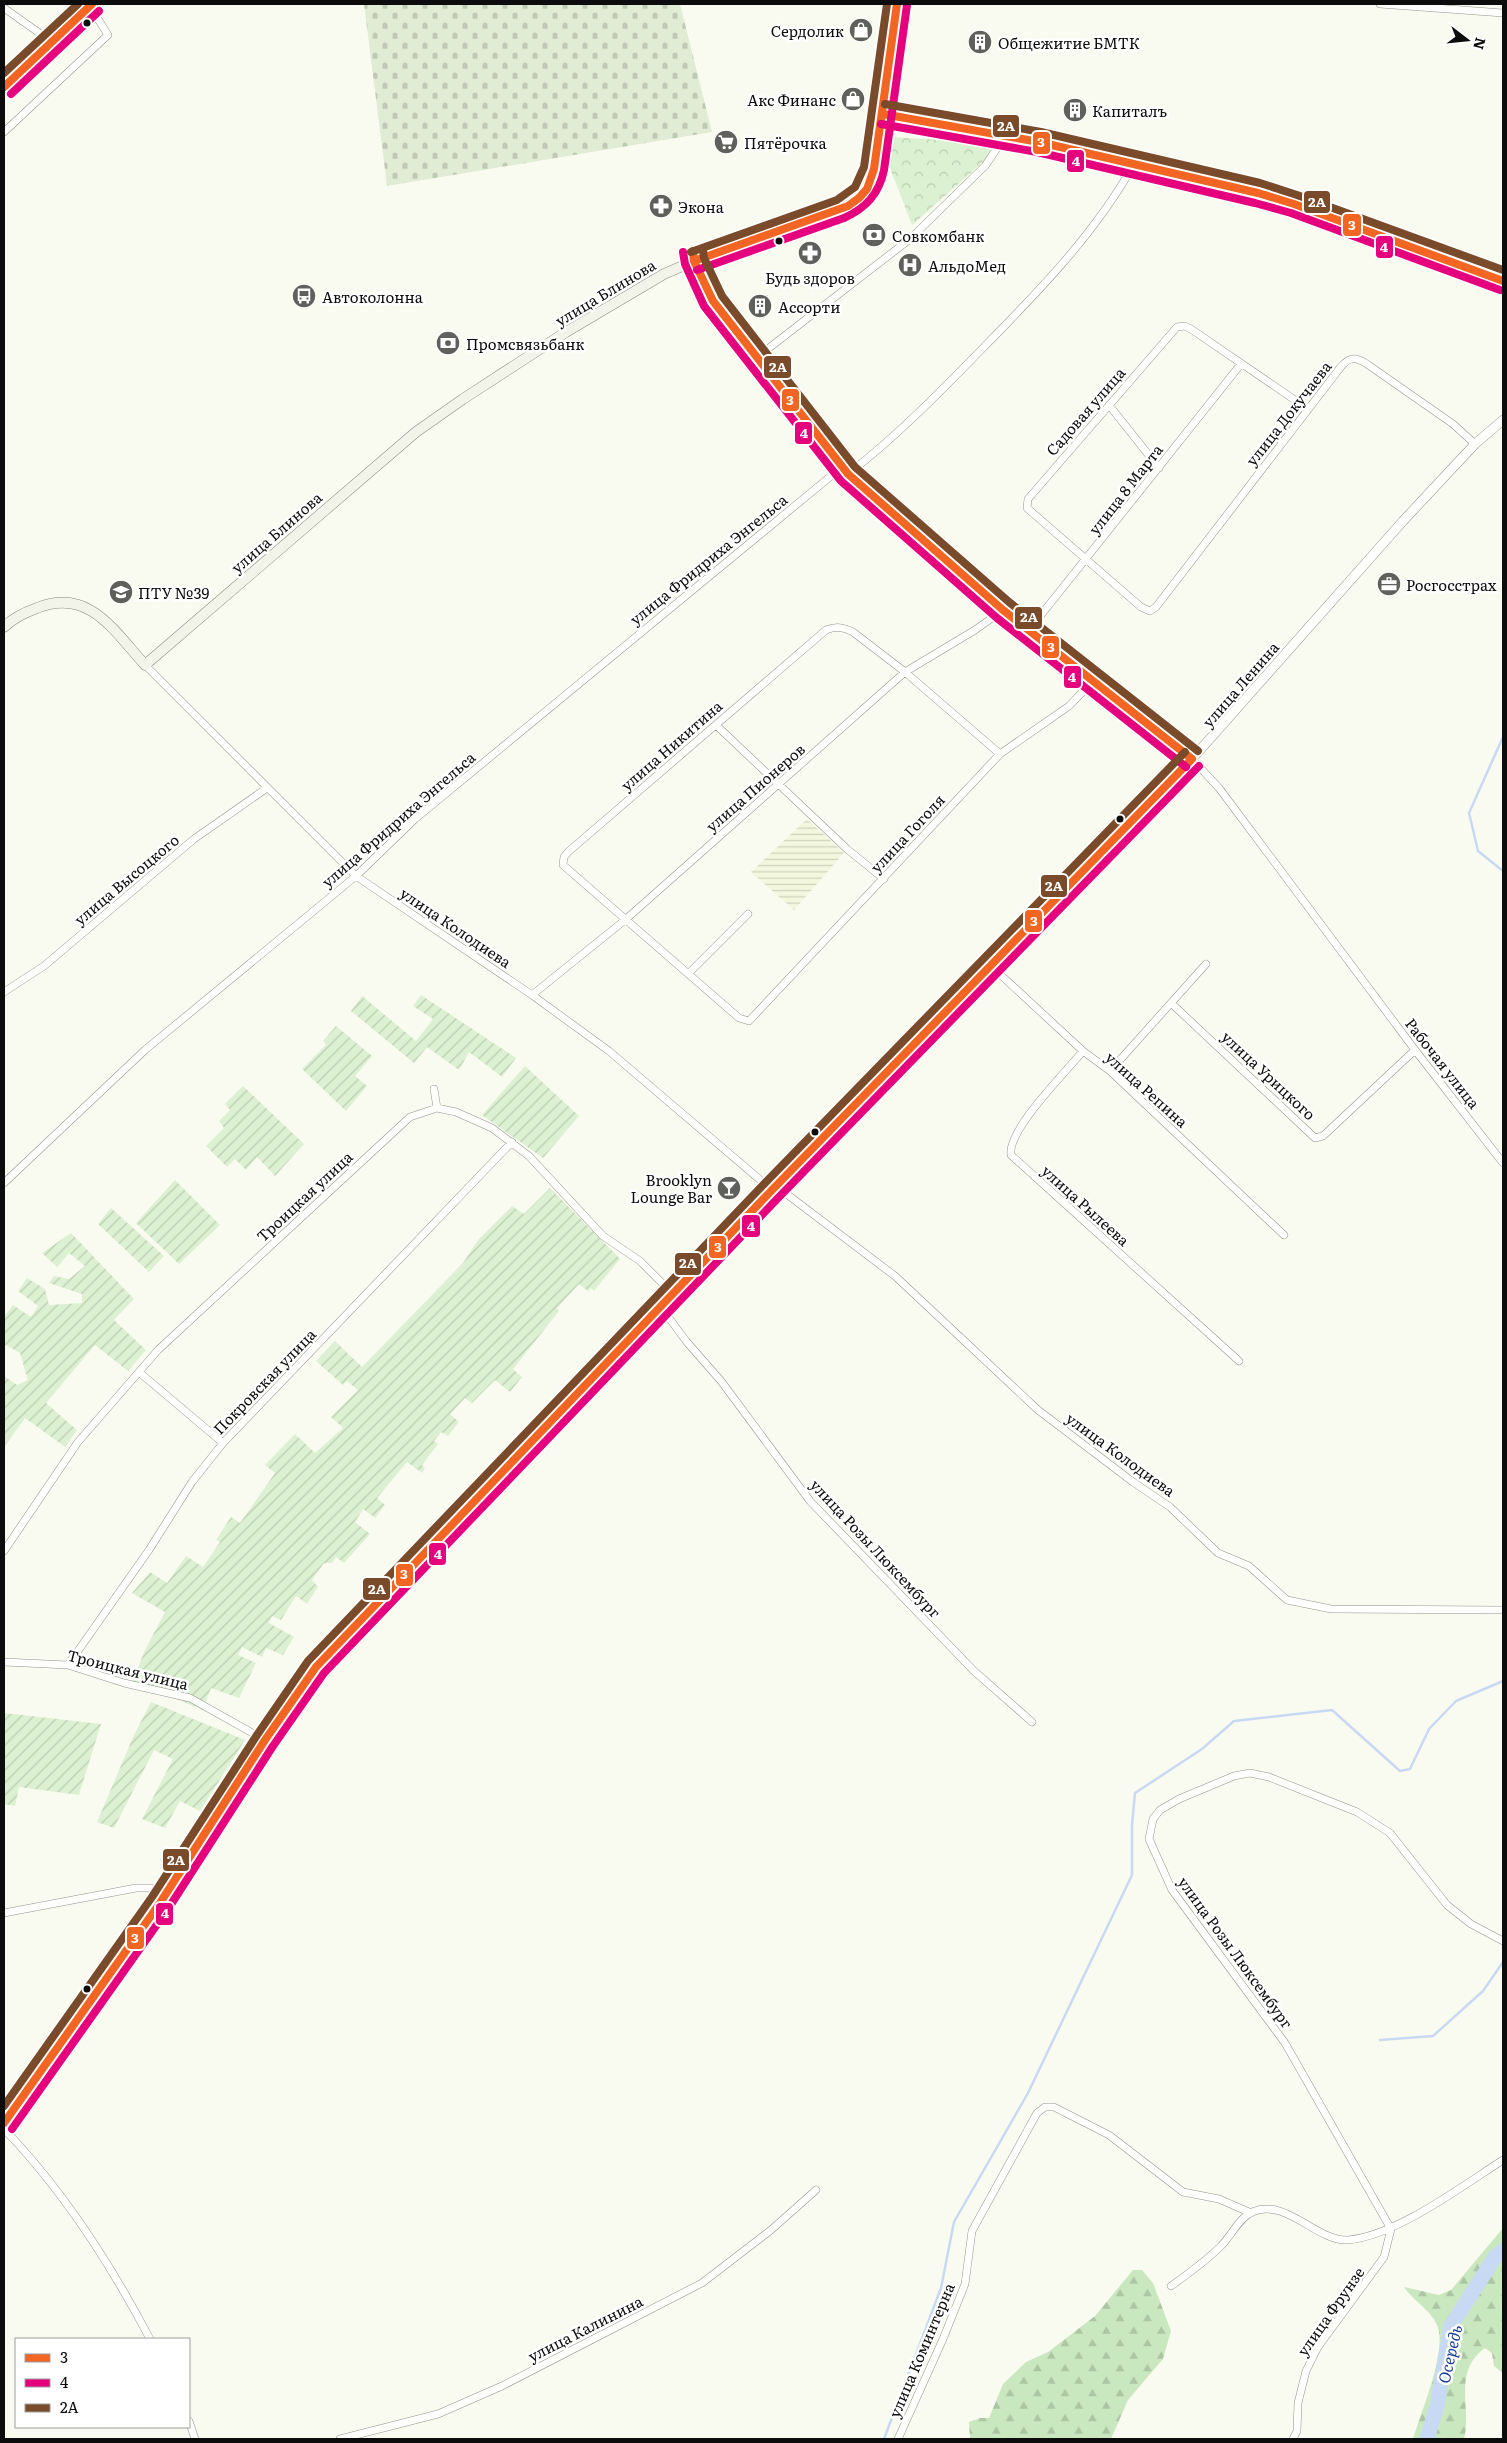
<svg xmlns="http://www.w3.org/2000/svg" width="1507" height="2443" viewBox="0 0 1507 2443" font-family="Literata,serif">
<defs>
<pattern id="farmland-rules" width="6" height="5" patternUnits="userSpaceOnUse" patternTransform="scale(1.25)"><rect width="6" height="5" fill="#f2f7dd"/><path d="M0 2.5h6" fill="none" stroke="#ced3bc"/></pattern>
<pattern id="forest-firs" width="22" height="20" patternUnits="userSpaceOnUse" patternTransform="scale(1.25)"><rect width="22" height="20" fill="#cae8bf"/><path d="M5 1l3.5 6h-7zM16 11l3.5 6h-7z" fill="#acc6a3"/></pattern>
<pattern id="cemetery-stones" width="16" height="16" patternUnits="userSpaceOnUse" patternTransform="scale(1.25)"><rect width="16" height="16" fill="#e1ecd4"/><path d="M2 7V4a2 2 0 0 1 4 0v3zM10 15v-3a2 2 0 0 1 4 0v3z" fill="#c0c9b5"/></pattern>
<pattern id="park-crowns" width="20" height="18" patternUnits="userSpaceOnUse" patternTransform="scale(1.25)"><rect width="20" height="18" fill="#dcf1d1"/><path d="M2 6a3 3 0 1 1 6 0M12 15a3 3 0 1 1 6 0" fill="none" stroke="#bccdb2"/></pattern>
<pattern id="garden-furrows" width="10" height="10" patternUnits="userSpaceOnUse" patternTransform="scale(1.25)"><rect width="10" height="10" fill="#dcf1d1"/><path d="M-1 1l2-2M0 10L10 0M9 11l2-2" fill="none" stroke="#bccdb2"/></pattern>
</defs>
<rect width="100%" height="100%" fill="#fafbf0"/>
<path fill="url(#farmland-rules)" d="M 807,819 L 844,853 L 794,910 L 751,872 Z"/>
<path fill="url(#forest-firs)" d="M 1503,2228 L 1503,2373 L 1494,2366 L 1492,2353 L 1485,2348 C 1452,2372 1472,2408 1464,2439 L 1413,2439 C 1421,2412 1448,2349 1437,2325 C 1430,2309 1413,2301 1404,2287 L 1439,2295 L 1451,2290 Z
M 1133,2270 L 1142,2270 L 1153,2283 L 1171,2331 L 1163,2359 L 1128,2400 L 1111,2439 L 970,2439 L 969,2422 L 980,2418 L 989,2418 L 1003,2384 L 1026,2362 L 1048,2352 L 1095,2316 Z"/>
<path fill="url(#cemetery-stones)" d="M 364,4 L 680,4 L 712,132 L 387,186 Z"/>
<path fill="url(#park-crowns)" d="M 893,137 L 990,143 L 990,156 L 912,225 L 883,150 Z"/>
<path fill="url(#garden-furrows)" d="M 421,995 L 516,1058 L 502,1077 L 469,1052 L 459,1070 L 427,1047 L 414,1063 L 351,1011 L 362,996 L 416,1041 L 433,1019 L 413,1006 Z
M 336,1026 L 372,1056 L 355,1076 L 367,1086 L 346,1111 L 302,1069 L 326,1045 L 323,1041 Z
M 525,1066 L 579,1116 L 543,1158 L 482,1115 Z
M 243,1086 L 304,1144 L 275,1176 L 257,1157 L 246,1170 L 235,1159 L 227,1167 L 206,1146 L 224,1128 L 219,1121 L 230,1110 L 225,1104 Z
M 175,1180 L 220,1225 L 179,1264 L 136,1223 Z
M 550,1188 L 620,1259 L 594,1291 L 591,1288 L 588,1291 L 579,1284 L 557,1308 L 559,1311 L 513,1369 L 522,1377 L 510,1392 L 495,1380 L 472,1403 L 465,1398 L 450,1414 L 459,1422 L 448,1436 L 441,1432 L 434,1441 L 438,1444 L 422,1465 L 425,1468 L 422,1473 L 407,1462 L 377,1498 L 385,1505 L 375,1518 L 363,1509 L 355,1522 L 370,1534 L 344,1563 L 336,1557 L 332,1563 L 324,1563 L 312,1580 L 318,1587 L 307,1604 L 296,1596 L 281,1620 L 272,1616 L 269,1623 L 294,1637 L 283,1655 L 266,1648 L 262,1657 L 242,1647 L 238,1655 L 256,1663 L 239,1698 L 211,1688 L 203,1710 L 133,1681 L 144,1652 L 165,1612 L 132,1593 L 150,1572 L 167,1583 L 186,1556 L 203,1567 L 220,1542 L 216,1540 L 231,1517 L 240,1523 L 275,1473 L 265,1465 L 295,1434 L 315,1453 L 343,1428 L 331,1417 L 358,1390 L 347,1381 L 343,1385 L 316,1361 L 335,1341 L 362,1367 L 463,1263 L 478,1240 L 512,1206 L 524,1214 Z
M 111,1208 L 164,1256 L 149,1272 L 98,1224 Z
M 71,1233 L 134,1299 L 114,1320 L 146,1350 L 128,1371 L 95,1345 L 46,1403 L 77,1430 L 65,1447 L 25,1418 L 4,1447 L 4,1376 L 17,1385 L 28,1380 L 20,1353 L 4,1344 L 4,1317 L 13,1305 L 31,1317 L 38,1306 L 18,1291 L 27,1278 L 45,1289 L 49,1305 L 82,1303 L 82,1294 L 49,1283 L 54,1276 L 69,1279 L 85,1266 L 69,1253 L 57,1267 L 42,1253 Z
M 151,1702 L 245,1740 L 200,1811 L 180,1801 L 165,1828 L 142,1819 L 173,1759 L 154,1750 L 114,1828 L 97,1822 L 134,1735 Z
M 4,1713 L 101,1724 L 79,1795 L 19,1787 L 15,1806 L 4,1804 Z"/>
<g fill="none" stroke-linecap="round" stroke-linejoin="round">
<path stroke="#c8d9f3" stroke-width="2.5" d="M 1503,737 L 1469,813 L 1478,851 L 1503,871
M 1380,2040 L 1433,2036 L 1483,1991 L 1503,1962
M 884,2439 L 941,2288 L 954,2222 L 1028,2093 L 1132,1875 L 1132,1825 L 1135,1793 L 1202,1749 L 1234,1721 L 1332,1710 L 1400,1771 L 1410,1769 L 1429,1729 L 1456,1701 L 1503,1681"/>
<path stroke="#c8d9f3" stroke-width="15" d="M 1427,2439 L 1437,2406 L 1451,2326 L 1495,2257 L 1503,2251"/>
<g stroke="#93948f" stroke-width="8">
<path id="minor" d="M 1380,4 L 1503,13
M 4,8 L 52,42
M 4,132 L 108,35 L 90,6
M 694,261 L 713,301 L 848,474 L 1003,610 L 1192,759 L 1219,788 L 1415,1050 L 1503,1163
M 756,358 L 910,239 L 985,166 L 1006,135
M 1109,405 L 1159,468
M 1308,409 L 1191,329 L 1185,326 L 1177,327 L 1028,499 L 1027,508 L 1141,607 L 1150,611 L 1156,607 L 1340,368 C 1349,356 1356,357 1367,364 L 1453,424 L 1475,444
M 848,474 C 896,437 939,393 982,349 C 1037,293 1095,234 1134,164
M 1029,630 L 1241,364
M 145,665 L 356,876 L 532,995 L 609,1051 L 772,1190
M 716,725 L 847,849 L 884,879
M 1000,754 L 905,672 L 853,632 C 843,627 836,626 826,630 L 568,852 L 564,857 L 563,865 L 739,1018 L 749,1021 L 1000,754 L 1069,706 L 1094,680
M 990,965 L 1083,1051 L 1110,1071 L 1284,1235
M 688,974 L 748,914
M 4,992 L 44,966 L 194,839 L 267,788
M 532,995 L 625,920 L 905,672 L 975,630 L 1003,610
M 1171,1003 L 1315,1138 L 1323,1136 L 1415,1050
M 1083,1051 C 1066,1072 1007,1130 1011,1155 L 1239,1361
M 1110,1071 L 1206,964
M 434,1089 L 437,1108
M 4,1183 L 145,1050 L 356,876 L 415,819 L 842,467
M 776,1186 L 895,1276 L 1038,1410 L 1133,1482 L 1170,1507 L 1218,1553 L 1249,1566 L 1287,1600 L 1331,1609 L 1503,1610
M 661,1307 L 686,1341 L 721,1381 L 810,1501 L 974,1671 L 1032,1722
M 139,1372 L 223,1443
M 4,1551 L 78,1442 L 158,1350 L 410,1117 L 437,1108 L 456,1112 L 492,1128 L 529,1156 L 603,1236 L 640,1261 L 673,1294
M 4,1662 L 68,1665 L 124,1683 L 190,1698 L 265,1740
M 68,1665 L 149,1550 L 192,1482 L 223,1443 L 512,1142
M 4,1913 L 136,1888 L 170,1888
M 4,2129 C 64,2191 110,2263 150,2339
M 1391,2229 L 1285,2043 L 1172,1890 L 1149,1839 L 1153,1819 L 1160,1810 L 1179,1799 L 1234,1776 L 1250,1773 L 1269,1777 L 1357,1812 L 1390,1833 L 1447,1905 L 1471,1924 L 1503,1941
M 1171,2286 C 1188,2274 1206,2261 1221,2246 C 1231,2236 1239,2218 1252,2212 C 1286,2197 1317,2242 1348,2240 C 1396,2236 1462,2186 1503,2160
M 189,2421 L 195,2439
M 340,2439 L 438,2414 L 502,2386 L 702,2283 L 771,2230 L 816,2190
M 898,2439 L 943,2339 L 965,2284 L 972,2231 L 1037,2113 L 1045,2107 L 1054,2107 L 1109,2135 L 1183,2192 L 1219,2199 L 1251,2213
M 1293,2439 L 1297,2431 L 1298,2403 L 1306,2371 L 1318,2347 L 1384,2257 L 1391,2229"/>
</g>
<g stroke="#93948f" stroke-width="10">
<path id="tertiary" d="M 4,2123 L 160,1903 L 293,1699 L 330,1651 L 772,1190 L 1192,759 L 1403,521 L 1475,444 L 1503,420"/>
</g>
<g stroke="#8a8a85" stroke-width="11">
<path id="secondary" d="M 4,627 C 13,618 26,612 37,608 C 89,587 114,631 145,665 L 416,432 L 463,399 L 566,332 L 664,274 L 694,261 L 852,204 C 879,183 878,145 883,114"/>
</g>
<g stroke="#80817c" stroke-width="12">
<path id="primary" d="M 897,4 L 883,114 L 1039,142 L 1258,193 L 1294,204 L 1503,281
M 4,87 L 92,4"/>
</g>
<use href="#minor" stroke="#fefefd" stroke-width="7"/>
<use href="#tertiary" stroke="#fefefd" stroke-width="9"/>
<use href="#secondary" stroke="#f3f4e9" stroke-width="10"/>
<use href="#primary" stroke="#eaebd8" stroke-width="11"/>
<g stroke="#fff" stroke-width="11">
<path id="bus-1" d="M 4,87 L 92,4
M 883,114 L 1039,142 L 1258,193 L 1294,204 L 1503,281
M 693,251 L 694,261 L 713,301 L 848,474 L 1003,610 L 1192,759
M 694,261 L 848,206 L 859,198 L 867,189 L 874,169 L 897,4
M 4,2123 L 160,1903 L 265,1740 L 316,1667 L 772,1190 L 1192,759"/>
</g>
<g stroke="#fff" stroke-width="11">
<path id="bus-2" d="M 11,94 L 99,11
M 881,124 L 1037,152 L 1255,203 L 1291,213 L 1500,290
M 683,252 L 685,264 L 704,306 L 841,481 L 997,618 L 1186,767
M 697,270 L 844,218 C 866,208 879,194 884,170 L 907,5
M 12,2129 L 168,1909 L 273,1746 L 324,1673 L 779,1197 L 1199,766"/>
</g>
<g stroke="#fff" stroke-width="11">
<path id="bus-3" d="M 4,73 L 78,4
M 885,104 L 1041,132 L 1260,183 L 1297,195 L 1503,270
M 703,250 L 704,258 L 722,296 L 855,467 L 1009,602 L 1198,751
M 691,252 L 837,200 L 855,187 L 864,167 L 887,4
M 4,2106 L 152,1897 L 257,1735 L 308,1661 L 765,1183 L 1185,752"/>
</g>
<use href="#bus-1" stroke="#f26522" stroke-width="8"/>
<use href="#bus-2" stroke="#e5007d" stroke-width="8"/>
<use href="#bus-3" stroke="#7a4b2a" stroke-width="8"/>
</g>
<defs>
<g id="shop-disc" transform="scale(1.25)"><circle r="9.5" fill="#5f605c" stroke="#fff"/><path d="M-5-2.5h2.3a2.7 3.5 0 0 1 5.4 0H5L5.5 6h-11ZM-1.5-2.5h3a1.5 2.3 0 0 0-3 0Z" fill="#fff"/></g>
<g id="building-disc" transform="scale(1.25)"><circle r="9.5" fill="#5f605c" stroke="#fff"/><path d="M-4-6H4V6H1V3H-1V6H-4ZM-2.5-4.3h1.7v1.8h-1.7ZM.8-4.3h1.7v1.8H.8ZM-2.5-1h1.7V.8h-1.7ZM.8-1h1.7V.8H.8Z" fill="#fff"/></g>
<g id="supermarket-disc" transform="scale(1.25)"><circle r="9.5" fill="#5f605c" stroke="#fff"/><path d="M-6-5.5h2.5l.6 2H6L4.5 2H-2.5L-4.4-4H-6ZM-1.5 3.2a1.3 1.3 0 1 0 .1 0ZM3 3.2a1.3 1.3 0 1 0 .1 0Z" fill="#fff"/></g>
<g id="pharmacy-disc" transform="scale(1.25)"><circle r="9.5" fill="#5f605c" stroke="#fff"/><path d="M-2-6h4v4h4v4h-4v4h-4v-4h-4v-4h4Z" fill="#fff"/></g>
<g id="bank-disc" transform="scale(1.25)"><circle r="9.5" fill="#5f605c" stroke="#fff"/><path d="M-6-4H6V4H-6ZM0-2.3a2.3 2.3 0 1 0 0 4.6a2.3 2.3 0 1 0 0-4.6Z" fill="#fff"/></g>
<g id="hospital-disc" transform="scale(1.25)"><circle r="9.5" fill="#5f605c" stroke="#fff"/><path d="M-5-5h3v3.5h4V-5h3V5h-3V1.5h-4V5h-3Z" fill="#fff"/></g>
<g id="bus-disc" transform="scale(1.25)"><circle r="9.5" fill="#5f605c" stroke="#fff"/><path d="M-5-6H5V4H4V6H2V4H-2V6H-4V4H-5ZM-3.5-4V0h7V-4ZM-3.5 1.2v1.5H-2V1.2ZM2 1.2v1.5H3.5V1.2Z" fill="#fff"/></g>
<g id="office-disc" transform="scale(1.25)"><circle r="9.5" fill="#5f605c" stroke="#fff"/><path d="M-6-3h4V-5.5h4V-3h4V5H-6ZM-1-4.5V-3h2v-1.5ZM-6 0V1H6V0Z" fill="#fff"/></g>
<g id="university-disc" transform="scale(1.25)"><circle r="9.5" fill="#5f605c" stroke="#fff"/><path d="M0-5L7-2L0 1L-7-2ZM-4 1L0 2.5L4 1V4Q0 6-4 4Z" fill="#fff"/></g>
<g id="bar-disc" transform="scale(1.25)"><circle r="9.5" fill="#5f605c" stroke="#fff"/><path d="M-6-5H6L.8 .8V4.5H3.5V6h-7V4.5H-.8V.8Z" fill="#fff"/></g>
</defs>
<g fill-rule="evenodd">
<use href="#shop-disc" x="861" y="30"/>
<use href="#building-disc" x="980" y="42"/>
<use href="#shop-disc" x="853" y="99"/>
<use href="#building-disc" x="1075" y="110"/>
<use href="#supermarket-disc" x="726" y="142"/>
<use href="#pharmacy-disc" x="661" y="206"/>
<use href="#bank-disc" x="874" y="235"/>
<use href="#pharmacy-disc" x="810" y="253"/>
<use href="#hospital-disc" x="910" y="265"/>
<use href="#bus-disc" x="304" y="296"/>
<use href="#building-disc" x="760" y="306"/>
<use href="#bank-disc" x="448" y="343"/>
<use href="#office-disc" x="1389" y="584"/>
<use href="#university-disc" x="121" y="592"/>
<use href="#bar-disc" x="729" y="1188"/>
</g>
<g fill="#0c0c0c" stroke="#fff" stroke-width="2">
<circle cx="87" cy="23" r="4.5"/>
<circle cx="779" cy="241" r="4.5"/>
<circle cx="1120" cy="819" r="4.5"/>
<circle cx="815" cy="1132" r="4.5"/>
<circle cx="87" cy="1989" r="4.5"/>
</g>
<g text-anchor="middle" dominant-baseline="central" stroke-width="5" stroke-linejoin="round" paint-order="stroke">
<g font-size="15" fill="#0c0c0c" stroke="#fff" text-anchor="start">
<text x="844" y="30" text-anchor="end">Сердолик</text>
<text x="998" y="42">Общежитие БМТК</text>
<text x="836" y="99" text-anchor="end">Акс Финанс</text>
<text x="1092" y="110">Капиталъ</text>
<text x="744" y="142">Пятёрочка</text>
<text x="678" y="206">Экона</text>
<text x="892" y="235">Совкомбанк</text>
<text x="928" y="265">АльдоМед</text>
<text x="810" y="277" text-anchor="middle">Будь здоров</text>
<text x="322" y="296">Автоколонна</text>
<text x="778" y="306">Ассорти</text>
<text x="466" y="343">Промсвязьбанк</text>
<text x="1406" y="584">Росгосстрах</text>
<text x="138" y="592">ПТУ №39</text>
<text x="712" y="1179" text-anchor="end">Brooklyn<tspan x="712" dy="17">Lounge Bar</tspan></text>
</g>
<g font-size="15" fill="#0c0c0c" stroke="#fff">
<text transform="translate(605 292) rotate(-31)">улица Блинова</text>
<text transform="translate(1085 411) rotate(-49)">Садовая улица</text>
<text transform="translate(1288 413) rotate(-52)">улица Докучаева</text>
<text transform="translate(1125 489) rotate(-52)">улица 8 Марта</text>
<text transform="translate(276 532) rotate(-41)">улица Блинова</text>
<text transform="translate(708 559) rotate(-39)">улица Фридриха Энгельса</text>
<text transform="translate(1240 684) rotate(-49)">улица Ленина</text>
<text transform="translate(671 745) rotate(-41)">улица Никитина</text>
<text transform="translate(755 787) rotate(-41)">улица Пионеров</text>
<text transform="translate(398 819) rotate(-41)">улица Фридриха Энгельса</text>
<text transform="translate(907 833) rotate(-47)">улица Гоголя</text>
<text transform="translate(126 879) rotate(-40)">улица Высоцкого</text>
<text transform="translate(456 927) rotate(34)">улица Колодиева</text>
<text transform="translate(1443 1063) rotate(52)">Рабочая улица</text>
<text transform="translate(1269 1075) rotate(43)">улица Урицкого</text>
<text transform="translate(1147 1089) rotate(42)">улица Репина</text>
<text transform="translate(304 1196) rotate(-43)">Троицкая улица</text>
<text transform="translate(1086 1205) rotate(42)">улица Рылеева</text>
<text transform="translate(264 1381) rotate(-46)">Покровская улица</text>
<text transform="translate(1121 1454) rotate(36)">улица Колодиева</text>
<text transform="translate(876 1548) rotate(47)">улица Розы Люксембург</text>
<text transform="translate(128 1669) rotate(14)">Троицкая улица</text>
<text transform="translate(1236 1952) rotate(54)">улица Розы Люксембург</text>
<text transform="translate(1330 2311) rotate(-55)">улица Фрунзе</text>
<text transform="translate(585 2328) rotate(-27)">улица Калинина</text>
<text transform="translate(921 2350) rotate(-67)">улица Коминтерна</text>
</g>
<g font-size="16" font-style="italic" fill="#193f9a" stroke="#fff">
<text transform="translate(1449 2354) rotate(-77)">Осередь</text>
</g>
</g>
<g stroke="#fff" stroke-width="2">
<rect x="992" y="114" width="28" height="24" rx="5" fill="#7a4b2a"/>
<rect x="1032" y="131" width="19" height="24" rx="5" fill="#f26522"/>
<rect x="1066" y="149" width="19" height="24" rx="5" fill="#e5007d"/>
<rect x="1303" y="190" width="28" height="24" rx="5" fill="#7a4b2a"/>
<rect x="1342" y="213" width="20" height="24" rx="5" fill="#f26522"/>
<rect x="1375" y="235" width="19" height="24" rx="5" fill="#e5007d"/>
<rect x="763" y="355" width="29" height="24" rx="5" fill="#7a4b2a"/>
<rect x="781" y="388" width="19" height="24" rx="5" fill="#f26522"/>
<rect x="794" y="421" width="19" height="24" rx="5" fill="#e5007d"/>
<rect x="1014" y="606" width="29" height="24" rx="5" fill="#7a4b2a"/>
<rect x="1041" y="635" width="19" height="24" rx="5" fill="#f26522"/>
<rect x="1063" y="665" width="19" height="24" rx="5" fill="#e5007d"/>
<rect x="1040" y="874" width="28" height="24" rx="5" fill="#7a4b2a"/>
<rect x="1024" y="909" width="19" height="24" rx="5" fill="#f26522"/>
<rect x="741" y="1214" width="20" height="24" rx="5" fill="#e5007d"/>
<rect x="708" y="1235" width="19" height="24" rx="5" fill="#f26522"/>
<rect x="674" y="1252" width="28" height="24" rx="5" fill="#7a4b2a"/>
<rect x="428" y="1542" width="19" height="24" rx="5" fill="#e5007d"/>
<rect x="395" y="1563" width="19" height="24" rx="5" fill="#f26522"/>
<rect x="362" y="1577" width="29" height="24" rx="5" fill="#7a4b2a"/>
<rect x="162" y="1848" width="28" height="24" rx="5" fill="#7a4b2a"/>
<rect x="155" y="1902" width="19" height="24" rx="5" fill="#e5007d"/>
<rect x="126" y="1926" width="19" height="24" rx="5" fill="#f26522"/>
</g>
<g font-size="14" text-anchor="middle" font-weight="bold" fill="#fff">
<text x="1006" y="131">2А</text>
<text x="1041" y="147">3</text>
<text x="1076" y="166">4</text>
<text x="1317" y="207">2А</text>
<text x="1352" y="230">3</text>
<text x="1384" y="252">4</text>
<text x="778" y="372">2А</text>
<text x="790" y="405">3</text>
<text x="804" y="438">4</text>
<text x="1029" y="622">2А</text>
<text x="1051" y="652">3</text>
<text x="1072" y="682">4</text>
<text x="1054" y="891">2А</text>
<text x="1034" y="926">3</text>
<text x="751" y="1231">4</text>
<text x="718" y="1252">3</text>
<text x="688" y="1268">2А</text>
<text x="438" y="1559">4</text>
<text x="404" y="1579">3</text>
<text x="377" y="1594">2А</text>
<text x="176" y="1865">2А</text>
<text x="165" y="1918">4</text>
<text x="135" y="1943">3</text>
</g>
<rect width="1507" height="2443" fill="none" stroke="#0c0c0c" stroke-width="10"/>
<rect x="15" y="2338" width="175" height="90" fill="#ffffff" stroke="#9e9e9e"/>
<rect x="25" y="2354" width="25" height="8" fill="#f26522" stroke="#9e9e9e"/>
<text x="60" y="2363" font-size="15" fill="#0c0c0c">3</text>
<rect x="25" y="2379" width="25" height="8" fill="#e5007d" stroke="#9e9e9e"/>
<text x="60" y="2388" font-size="15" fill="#0c0c0c">4</text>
<rect x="25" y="2404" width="25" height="8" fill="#7a4b2a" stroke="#9e9e9e"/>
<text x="60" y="2413" font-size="15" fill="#0c0c0c">2А</text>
<g transform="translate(1467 40) rotate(106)" stroke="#ffffff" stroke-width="4" paint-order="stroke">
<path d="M0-4L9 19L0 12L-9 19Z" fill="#0c0c0c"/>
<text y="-8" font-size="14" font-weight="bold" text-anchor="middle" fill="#0c0c0c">N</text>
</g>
</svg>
